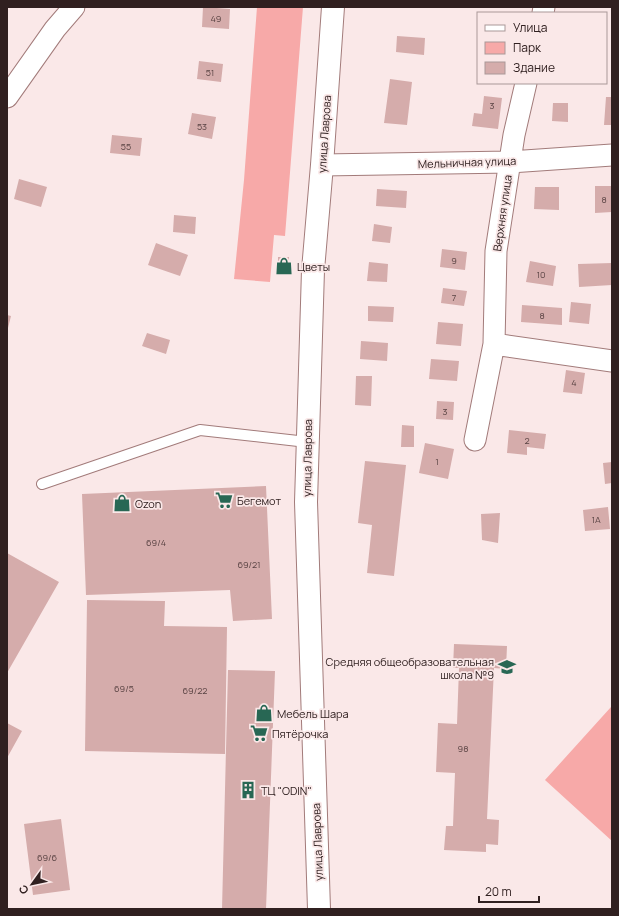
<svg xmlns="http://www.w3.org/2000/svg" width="619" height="916" viewBox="0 0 619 916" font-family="Manrope,sans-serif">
<rect width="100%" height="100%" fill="#fae8e8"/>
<path fill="#f7a9a8" d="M 257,7 L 303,7 L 285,236 L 274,235 L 270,282 L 234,279 L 244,180 Z
M 611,707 L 612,708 L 612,841 L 545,780 Z"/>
<path fill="#d5acab" d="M 203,7 L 230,9 L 229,29 L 202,27 Z
M 397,36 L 425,38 L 424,55 L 396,52 Z
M 199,61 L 223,64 L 221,82 L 197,79 Z
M 390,79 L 412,82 L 407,125 L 384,123 Z
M 484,96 L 502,98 L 498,129 L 472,126 L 474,113 L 482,114 Z
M 606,97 L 612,97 L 612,125 L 604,125 Z
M 553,103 L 568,103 L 568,122 L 552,121 Z
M 192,113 L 216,117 L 212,139 L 188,134 Z
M 112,135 L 142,138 L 140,156 L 110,153 Z
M 19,179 L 47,187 L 41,207 L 14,199 Z
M 595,186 L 612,186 L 612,212 L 595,213 Z
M 535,187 L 559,187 L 559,210 L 534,209 Z
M 377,189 L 407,191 L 406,208 L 376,206 Z
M 174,215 L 196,217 L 195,234 L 173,232 Z
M 374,224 L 392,227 L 390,243 L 372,241 Z
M 156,243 L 188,255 L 180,276 L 148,265 Z
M 442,249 L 467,252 L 465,270 L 440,267 Z
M 278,257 L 289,257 L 289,274 L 278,274 Z
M 530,261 L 556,266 L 553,286 L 526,282 Z
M 369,262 L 388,264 L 387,282 L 367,281 Z
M 612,263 L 612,285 L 579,287 L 578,264 Z
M 443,288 L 467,291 L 464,306 L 441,303 Z
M 571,302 L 591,304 L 589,324 L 569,322 Z
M 522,305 L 562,308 L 562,325 L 521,322 Z
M 368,306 L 394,307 L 393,322 L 368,321 Z
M 7,315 L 11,316 L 8,328 L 7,328 Z
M 438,322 L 463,324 L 461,346 L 436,344 Z
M 147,333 L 170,340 L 166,354 L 142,346 Z
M 361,341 L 388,343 L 387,361 L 360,359 Z
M 431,359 L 459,361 L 457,381 L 429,379 Z
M 566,370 L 585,373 L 582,394 L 563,392 Z
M 356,376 L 372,376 L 371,406 L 355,405 Z
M 437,401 L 454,402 L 453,420 L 436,419 Z
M 402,425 L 414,426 L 414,447 L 401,447 Z
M 509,430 L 546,434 L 544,449 L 527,447 L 527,455 L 507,453 Z
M 425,443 L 454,449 L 448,479 L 419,473 Z
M 365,461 L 406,465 L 394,576 L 367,573 L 372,525 L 358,523 Z
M 612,462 L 612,483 L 605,484 L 603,463 Z
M 266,486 L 272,619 L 233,621 L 230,590 L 86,595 L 82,494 Z
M 608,507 L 610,529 L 585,531 L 583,510 Z
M 500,513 L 498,543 L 482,540 L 481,514 Z
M 7,553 L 59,582 L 7,673 Z
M 87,600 L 165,601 L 164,626 L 227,627 L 225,754 L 85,751 Z
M 454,644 L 507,646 L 506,669 L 494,668 L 487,819 L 499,820 L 498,845 L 486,844 L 486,852 L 444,850 L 446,826 L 453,826 L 455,773 L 436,772 L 438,723 L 457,724 L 459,668 L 453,668 Z
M 228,670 L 275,671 L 266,909 L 222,909 Z
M 7,723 L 22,731 L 7,758 Z
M 61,819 L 70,890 L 33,895 L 24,824 Z"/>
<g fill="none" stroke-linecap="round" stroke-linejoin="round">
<g stroke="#a27b7a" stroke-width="12">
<path id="lane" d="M 42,484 L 200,430 L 307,442"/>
</g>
<g stroke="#a27b7a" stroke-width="23">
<path id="street" d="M 543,13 L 544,7
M 7,97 L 55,29 L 74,7
M 322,165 L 510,162 L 612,155
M 494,344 L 612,361
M 475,440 L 494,344 L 496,251 L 514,135 L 526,83"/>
</g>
<g stroke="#a27b7a" stroke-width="24">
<path id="secondary" d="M 319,909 L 306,502 L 313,270 L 322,165 L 333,7"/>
</g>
<use href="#lane" stroke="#fff" stroke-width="10"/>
<use href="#street" stroke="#fff" stroke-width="21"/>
<use href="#secondary" stroke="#fff" stroke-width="22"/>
</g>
<defs>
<g id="shop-bare" transform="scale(1.38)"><path d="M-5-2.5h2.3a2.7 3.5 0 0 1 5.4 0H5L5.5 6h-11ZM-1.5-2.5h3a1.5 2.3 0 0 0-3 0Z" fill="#286754" stroke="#fae8e8" stroke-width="2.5" paint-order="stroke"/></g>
<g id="supermarket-bare" transform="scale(1.38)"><path d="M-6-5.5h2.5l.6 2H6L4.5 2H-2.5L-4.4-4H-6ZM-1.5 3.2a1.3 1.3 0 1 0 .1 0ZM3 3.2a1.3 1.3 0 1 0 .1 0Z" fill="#286754" stroke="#fae8e8" stroke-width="2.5" paint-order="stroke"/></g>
<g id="school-bare" transform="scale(1.38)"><path d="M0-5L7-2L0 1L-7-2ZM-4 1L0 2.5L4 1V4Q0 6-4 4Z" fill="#286754" stroke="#fae8e8" stroke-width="2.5" paint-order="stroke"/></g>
<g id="building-bare" transform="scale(1.38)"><path d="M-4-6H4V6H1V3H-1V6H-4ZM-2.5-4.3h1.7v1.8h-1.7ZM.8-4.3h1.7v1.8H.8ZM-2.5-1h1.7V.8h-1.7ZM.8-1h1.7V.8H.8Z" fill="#286754" stroke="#fae8e8" stroke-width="2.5" paint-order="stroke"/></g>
</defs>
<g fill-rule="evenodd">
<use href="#shop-bare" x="284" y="266"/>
<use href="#supermarket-bare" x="224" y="500"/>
<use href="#shop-bare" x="122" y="503"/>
<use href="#school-bare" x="507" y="667"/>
<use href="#shop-bare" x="264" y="713"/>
<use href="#supermarket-bare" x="259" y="733"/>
<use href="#building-bare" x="248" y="790"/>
</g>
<g text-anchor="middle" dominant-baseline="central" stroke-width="3.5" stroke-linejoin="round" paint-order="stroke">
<g font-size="9" fill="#594343">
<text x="216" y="18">49</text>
<text x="210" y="72">51</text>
<text x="492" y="105">3</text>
<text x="202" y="126">53</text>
<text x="126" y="146">55</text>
<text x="604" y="199">8</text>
<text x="454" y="260">9</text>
<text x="541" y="274">10</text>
<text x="454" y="297">7</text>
<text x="542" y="315">8</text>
<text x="574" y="382">4</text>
<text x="445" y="411">3</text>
<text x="527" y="440">2</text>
<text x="437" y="461">1</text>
<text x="596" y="519">1А</text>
<text x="156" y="542">69/4</text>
<text x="249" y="564">69/21</text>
<text x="124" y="688">69/5</text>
<text x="195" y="690">69/22</text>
<text x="463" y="748">98</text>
<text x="47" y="857">69/6</text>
</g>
<g font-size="11" fill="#302020" stroke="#fae8e8">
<text transform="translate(324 134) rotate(-86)">улица Лаврова</text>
<text transform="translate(467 162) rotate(-2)">Мельничная улица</text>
<text transform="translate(502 213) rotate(-82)">Верхняя улица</text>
<text transform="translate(307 458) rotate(-89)">улица Лаврова</text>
<text transform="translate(317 842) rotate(-92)">улица Лаврова</text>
</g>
<g font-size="11" fill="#302020" stroke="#fae8e8" text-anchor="start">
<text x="297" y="266">Цветы</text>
<text x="237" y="500">Бегемот</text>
<text x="135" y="503">Ozon</text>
<text x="494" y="661" text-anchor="end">Средняя общеобразовательная<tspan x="494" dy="13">школа №9</tspan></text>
<text x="277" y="713">Мебель Шара</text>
<text x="272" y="733">Пятёрочка</text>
<text x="261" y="790">ТЦ "ODIN"</text>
</g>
</g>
<rect width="619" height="916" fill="none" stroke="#302020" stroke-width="16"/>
<rect x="477" y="12" width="130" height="72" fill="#fae8e8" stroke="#a99898"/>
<rect x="485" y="25" width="20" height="6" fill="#ffffff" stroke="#a99898"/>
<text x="513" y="32" font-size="12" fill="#302020">Улица</text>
<rect x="485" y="42" width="20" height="12" fill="#f7a9a8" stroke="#a99898"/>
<text x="513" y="52" font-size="12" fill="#302020">Парк</text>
<rect x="485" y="62" width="20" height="12" fill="#d5acab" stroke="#a99898"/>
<text x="513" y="72" font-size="12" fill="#302020">Здание</text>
<g transform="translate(32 884) rotate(237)" stroke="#fae8e8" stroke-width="3" paint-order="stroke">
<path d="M0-3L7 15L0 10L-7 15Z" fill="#302020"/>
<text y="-6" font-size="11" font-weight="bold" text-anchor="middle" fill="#302020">С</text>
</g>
<path d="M479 896v6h60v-6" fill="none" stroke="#302020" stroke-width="2"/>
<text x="485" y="896" font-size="12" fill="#302020" stroke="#fae8e8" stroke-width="3" paint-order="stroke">20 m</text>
</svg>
